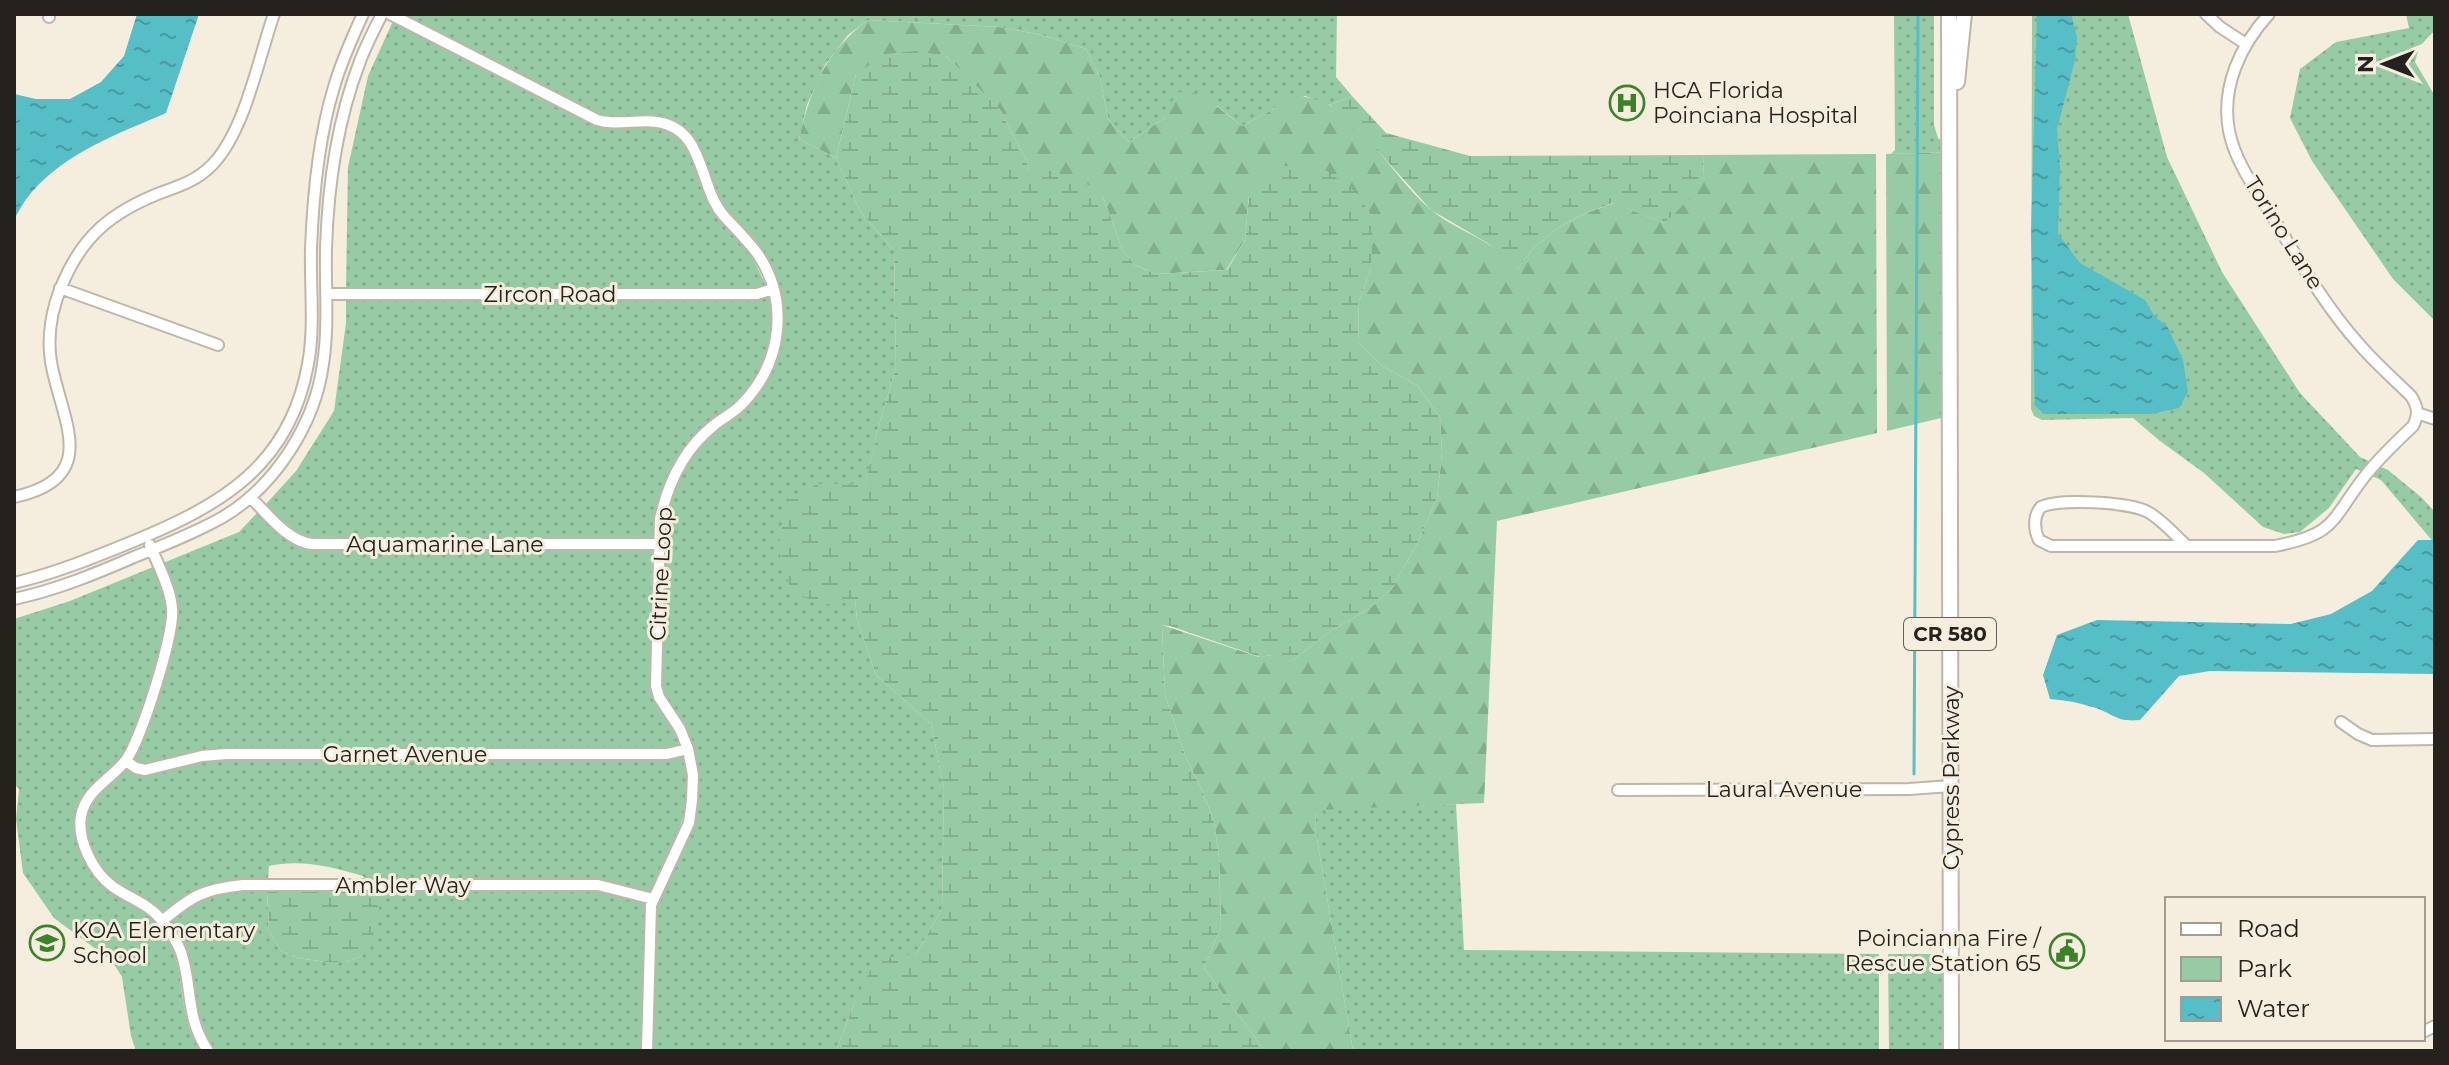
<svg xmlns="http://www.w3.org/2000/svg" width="2449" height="1065" viewBox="0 0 2449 1065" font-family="Montserrat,sans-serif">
<defs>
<pattern id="green-dots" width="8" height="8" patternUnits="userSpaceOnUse" patternTransform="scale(2)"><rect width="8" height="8" fill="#97cba6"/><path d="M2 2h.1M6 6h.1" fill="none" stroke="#82ae8e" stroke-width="1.8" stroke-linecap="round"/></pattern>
<pattern id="forest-firs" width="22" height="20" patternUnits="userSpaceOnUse" patternTransform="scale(2)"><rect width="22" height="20" fill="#97cba6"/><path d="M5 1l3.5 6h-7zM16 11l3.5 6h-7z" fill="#82ae8e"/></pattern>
<pattern id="wetland-marsh" width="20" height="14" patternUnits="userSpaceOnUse" patternTransform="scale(2)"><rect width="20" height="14" fill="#97cba6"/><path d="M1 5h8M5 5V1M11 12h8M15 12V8" fill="none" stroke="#82ae8e"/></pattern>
<pattern id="water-ripples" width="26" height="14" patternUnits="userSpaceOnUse" patternTransform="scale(2)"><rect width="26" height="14" fill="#55bec7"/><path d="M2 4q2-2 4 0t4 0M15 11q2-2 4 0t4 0" fill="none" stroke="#469aa1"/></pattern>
</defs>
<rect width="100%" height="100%" fill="#f5eede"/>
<path fill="url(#green-dots)" d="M 401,14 L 1337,14 L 1336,77 L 1352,96 L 1330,105 L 1305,96 L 1275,108 L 1242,126 L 1217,106 L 1166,117 L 1129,142 L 1108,119 L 1100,78 L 1086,49 L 1042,35 L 1000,27 L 868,20 L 848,35 L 825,65 L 807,105 L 799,139 L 836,158 L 861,213 L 894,250 L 896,367 L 878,429 L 865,485 L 817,484 L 855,599 L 857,620 L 876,675 L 931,724 L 944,789 L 942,909 L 916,954 L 855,1001 L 836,1051 L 653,1051 L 657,905 L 694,824 L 698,800 L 698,775 L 694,751 L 685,727 L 664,695 L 662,685 L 665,520 C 673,485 687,455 715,431 C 724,423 735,418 744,409 C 789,368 796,297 759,248 C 751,237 740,227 731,216 C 703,185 710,126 659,117 C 639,114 619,121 599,116 Z
M 1894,14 L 1934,14 L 1934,125 L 1938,138 L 1944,143 L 1944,152 L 1891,154 L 1895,150 Z
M 2032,14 L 2128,14 L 2167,157 L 2222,272 L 2300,393 L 2360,457 L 2388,470 L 2421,497 L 2435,512 L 2435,544 L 2381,480 L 2356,469 L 2329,508 L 2300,532 L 2284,534 L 2263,527 L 2204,473 L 2160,441 L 2133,418 L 2042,420 L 2034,416 L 2031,409 Z
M 2406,14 L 2435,14 L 2435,30 L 2419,47 L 2415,62 L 2435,96 L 2435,321 L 2393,279 L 2312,161 L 2290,118 L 2300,69 L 2336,42 L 2409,28 Z
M 393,21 L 594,124 L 611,129 L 656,126 L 678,135 L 687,145 L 714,212 L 751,254 L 766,286 L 756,289 L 346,289 L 348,167 L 368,76 Z
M 769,295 C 778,335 766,374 737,402 C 721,417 703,426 689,442 C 666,470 656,503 653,539 L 312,539 L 295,534 L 265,505 L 296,471 L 334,411 L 346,323 L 346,299 Z
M 258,512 C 274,528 288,545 311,549 L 652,548 L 651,687 C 657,708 672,725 681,746 L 667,749 L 226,749 L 145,765 L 133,759 L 150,722 L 175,634 L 178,613 L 176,596 L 163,563 L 239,532 Z
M 153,567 C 159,582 168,597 167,613 C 167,638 137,738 122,757 C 106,778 78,789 75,819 C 74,843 87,873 106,888 C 124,902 146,909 160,927 C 186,962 177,991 190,1030 C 192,1037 197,1044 201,1051 L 136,1051 L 131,1036 L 122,977 L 112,961 L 54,918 L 23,873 L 16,819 L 19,789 L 14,784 L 14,619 L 70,601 Z
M 684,755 C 699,806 670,848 650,893 L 598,880 L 366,880 L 363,876 C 332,867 301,859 269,866 L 268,880 L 214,883 L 187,894 L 163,914 C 148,902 131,894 115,883 C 91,865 77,824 95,798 C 103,786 116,777 126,767 L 143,774 L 151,774 L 203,761 L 226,759 L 667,759 Z
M 1456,804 L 1464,950 L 1879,954 L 1879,1051 L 1353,1051 L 1315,827 L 1316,809 Z
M 243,890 L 267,890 L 269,932 L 281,951 L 298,958 L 326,962 L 345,962 L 362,956 L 372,890 L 597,890 L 646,902 L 642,1051 L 215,1051 L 201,1030 L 185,947 L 169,922 C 196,899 207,893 243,890 Z
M 1888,954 L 1946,954 L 1944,1051 L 1889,1051 Z"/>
<path fill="url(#forest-firs)" d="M 868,20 L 1000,27 L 1042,35 L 1086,49 L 1100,78 L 1108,119 L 1129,142 L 1166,117 L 1176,92 L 1201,94 L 1242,126 L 1275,108 L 1283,95 C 1300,96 1317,97 1331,106 C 1371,133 1395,178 1430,209 C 1457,232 1495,240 1518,269 C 1541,233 1574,216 1614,203 L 1664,223 L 1703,177 L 1704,155 L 1876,154 L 1877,433 L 1497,521 L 1484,803 L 1316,810 L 1315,827 L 1353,1051 L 1265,1051 L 1204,968 L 1221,926 L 1219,857 L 1214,821 L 1201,788 L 1186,758 L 1165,695 L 1162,625 L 1259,657 L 1272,655 L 1292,661 L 1332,630 L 1369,609 L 1393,587 L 1418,542 L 1437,498 L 1442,453 L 1440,418 L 1418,386 L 1381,365 L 1358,342 L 1359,301 L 1371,268 L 1249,195 L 1245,240 L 1226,270 L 1156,274 L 1135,265 L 1123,251 L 1103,197 L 1053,171 L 1029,171 L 1027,161 L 1000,110 L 946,56 L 856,74 L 836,158 L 799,139 C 811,88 825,52 868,20 Z
M 1944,152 L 1945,417 L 1887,431 L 1886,154 Z"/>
<path fill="url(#wetland-marsh)" d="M 916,51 L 946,56 L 975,84 L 1000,110 L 1027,161 L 1029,171 L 1053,171 L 1096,188 L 1103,197 L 1123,251 L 1135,265 L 1156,274 L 1227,270 L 1245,240 L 1249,195 L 1275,166 L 1320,166 L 1357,193 L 1373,218 L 1371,268 L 1359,301 L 1358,342 L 1381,365 L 1418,386 L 1440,418 L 1442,453 L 1437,498 L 1418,542 L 1393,587 L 1369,609 L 1332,630 L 1292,661 L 1277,659 L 1272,655 L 1260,657 L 1170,626 L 1162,625 L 1165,695 L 1186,758 L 1201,788 L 1214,821 L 1219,857 L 1221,926 L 1204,968 L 1265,1051 L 836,1051 L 855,1001 L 876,959 L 916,954 L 942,909 L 944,789 L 931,724 L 876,675 L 857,620 L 855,600 C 827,609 816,603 791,590 L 778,548 L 788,501 L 817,484 L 865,484 L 878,429 L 896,367 L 894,250 L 861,213 L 836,158 L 856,74 L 885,54 Z
M 1352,96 L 1386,133 L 1470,156 L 1704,155 L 1703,177 L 1692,197 L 1664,223 L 1613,203 C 1574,216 1541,233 1518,269 L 1489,244 L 1431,210 L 1359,130 L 1330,105 Z
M 267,890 L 372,890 L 379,909 L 370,949 L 362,956 L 345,962 L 326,962 L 298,958 L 281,951 L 269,932 Z"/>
<path fill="url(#water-ripples)" d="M 137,14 L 199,14 L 166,113 C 118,134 66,152 31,193 C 24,201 19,211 14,219 L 14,94 L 36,99 L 70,99 L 101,82 L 124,56 Z
M 2037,14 L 2071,14 L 2077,37 L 2075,60 L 2057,129 L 2060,168 L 2058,234 L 2080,263 L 2145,300 L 2155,317 L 2167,326 L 2183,360 L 2188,392 L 2179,408 L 2151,414 L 2044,414 L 2035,406 L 2031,233 Z
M 2418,540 L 2435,540 L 2435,674 L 2210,671 L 2179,676 L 2140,720 C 2117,722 2117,716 2096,708 C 2081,703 2066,700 2050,699 L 2043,675 L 2057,635 L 2097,620 L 2291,624 L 2331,614 L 2372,591 Z"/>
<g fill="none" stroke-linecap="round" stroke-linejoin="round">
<path stroke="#55bec7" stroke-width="3" d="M 1914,774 L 1918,14"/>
<g stroke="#beb7a9" stroke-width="14">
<path id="minor" d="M 49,14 L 49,17
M 390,14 L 597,120 C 617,126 637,119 657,122 C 706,129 698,187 724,216 C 735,228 747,240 757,253 C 790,301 782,363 742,404 C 734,413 722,418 713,426 C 683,450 668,483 660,519 L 656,686 L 659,697 L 680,729 L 688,749 L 693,775 L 692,800 L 689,823 L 651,905 L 647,1051
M 2206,14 L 2220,27 L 2246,44
M 60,288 L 218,345
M 326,294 L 757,294 L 773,289
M 2417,413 L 2435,419
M 14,497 C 103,478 61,420 51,362 C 47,336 52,308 62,285 C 82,236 112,212 160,193 C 180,186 198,180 213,164 C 245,130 258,60 274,14
M 250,497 C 268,514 287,541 312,544 L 658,544
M 150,545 C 158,565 170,587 172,608 C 175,633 141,740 126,760 C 112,779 86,789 81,816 C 77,840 93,872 112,886 C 128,898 150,904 162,921 C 169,930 177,941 181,952 C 193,988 185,1017 208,1051
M 2187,546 C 2175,535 2162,520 2148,512 C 2130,502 2059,498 2041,507 C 2033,516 2034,530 2039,540 L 2051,546 L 2275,546 C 2337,534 2330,521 2365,476 C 2379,458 2396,442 2413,426 C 2419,414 2418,407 2411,396 C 2394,379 2375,363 2359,344 C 2324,305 2297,257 2270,213 C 2254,187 2235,161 2229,131 C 2221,87 2240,46 2269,14
M 14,583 C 56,573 95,557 134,541 C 221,505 290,466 308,364 C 315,327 310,287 311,249 C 313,195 318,139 334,87 C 341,62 352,38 363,14
M 14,599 C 56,590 95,574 134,557 C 164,545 195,533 223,517 C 275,486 315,424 323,364 C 329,326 325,287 326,248 C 328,186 337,122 359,64 C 365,47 374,30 382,14
M 2341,722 L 2358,734 L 2372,740 L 2435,739
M 126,761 L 136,768 L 145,770 L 202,756 L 226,754 L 667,754 L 688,749
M 1618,790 L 1909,789 L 1951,786
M 162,921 C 192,896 203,889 243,885 L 598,885 L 653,899
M 2425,1031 L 2435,1026"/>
</g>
<g stroke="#beb7a9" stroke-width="18">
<path id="major" d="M 1949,14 L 1951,1051
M 1957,82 L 1964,14"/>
</g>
<use href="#minor" stroke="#fff" stroke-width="10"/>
<use href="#major" stroke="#fff" stroke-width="14"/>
</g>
<defs>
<g id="hospital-ring" transform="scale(1.8)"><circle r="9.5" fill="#f5eede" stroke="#3b8329" stroke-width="1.5"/><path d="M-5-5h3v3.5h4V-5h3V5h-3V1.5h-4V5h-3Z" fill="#3b8329"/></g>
<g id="school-ring" transform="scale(1.8)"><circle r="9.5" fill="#f5eede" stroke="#3b8329" stroke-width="1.5"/><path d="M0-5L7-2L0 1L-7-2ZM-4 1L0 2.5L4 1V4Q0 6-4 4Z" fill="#3b8329"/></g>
<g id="civic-ring" transform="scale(1.8)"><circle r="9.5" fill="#f5eede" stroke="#3b8329" stroke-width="1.5"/><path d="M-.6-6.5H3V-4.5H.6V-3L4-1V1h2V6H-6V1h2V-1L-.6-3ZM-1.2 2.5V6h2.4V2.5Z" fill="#3b8329"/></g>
</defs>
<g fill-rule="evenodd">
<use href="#hospital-ring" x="1627" y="103"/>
<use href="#school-ring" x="47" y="943"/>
<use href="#civic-ring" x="2067" y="951"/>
</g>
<g text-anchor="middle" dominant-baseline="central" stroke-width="6" stroke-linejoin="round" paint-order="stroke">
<rect fill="#f5eede" stroke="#635f57" stroke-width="2" x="1904" y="618" width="92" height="32" rx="6"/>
<g font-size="20" font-weight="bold" fill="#25221d">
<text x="1950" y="634">CR 580</text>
</g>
<g font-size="22" fill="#25221d" stroke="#f5eede" text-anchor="start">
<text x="1653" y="90">HCA Florida<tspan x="1653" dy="25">Poinciana Hospital</tspan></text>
<text x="73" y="930">KOA Elementary<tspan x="73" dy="25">School</tspan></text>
<text x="2041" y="938" text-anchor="end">Poincianna Fire /<tspan x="2041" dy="25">Rescue Station 65</tspan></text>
</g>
<g font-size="22" fill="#25221d" stroke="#f5eede">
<text transform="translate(2284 233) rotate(58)">Torino Lane</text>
<text x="550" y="294">Zircon Road</text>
<text x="445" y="544">Aquamarine Lane</text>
<text transform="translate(661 574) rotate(-87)">Citrine Loop</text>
<text x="405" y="754">Garnet Avenue</text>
<text transform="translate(1951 778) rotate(-90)">Cypress Parkway</text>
<text x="1784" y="789">Laural Avenue</text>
<text x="403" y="885">Ambler Way</text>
</g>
</g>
<rect width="2449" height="1065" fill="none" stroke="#25221d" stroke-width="32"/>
<rect x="2165" y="897" width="260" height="144" fill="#f5eede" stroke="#a29c91" stroke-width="2"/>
<rect x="2181" y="923" width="40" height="12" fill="#ffffff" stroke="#a29c91" stroke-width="2"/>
<text x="2237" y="937" font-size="24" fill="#25221d">Road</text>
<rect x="2181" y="957" width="40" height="24" fill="#97cba6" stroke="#a29c91" stroke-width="2"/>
<text x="2237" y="977" font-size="24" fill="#25221d">Park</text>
<rect x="2181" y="997" width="40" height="24" fill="url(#water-ripples)" stroke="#a29c91" stroke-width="2"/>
<text x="2237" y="1017" font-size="24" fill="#25221d">Water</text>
<g transform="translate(2385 64) rotate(270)" stroke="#f5eede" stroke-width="6" paint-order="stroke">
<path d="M0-6L14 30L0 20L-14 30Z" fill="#25221d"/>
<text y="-12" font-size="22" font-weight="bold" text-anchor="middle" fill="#25221d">N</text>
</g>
</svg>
